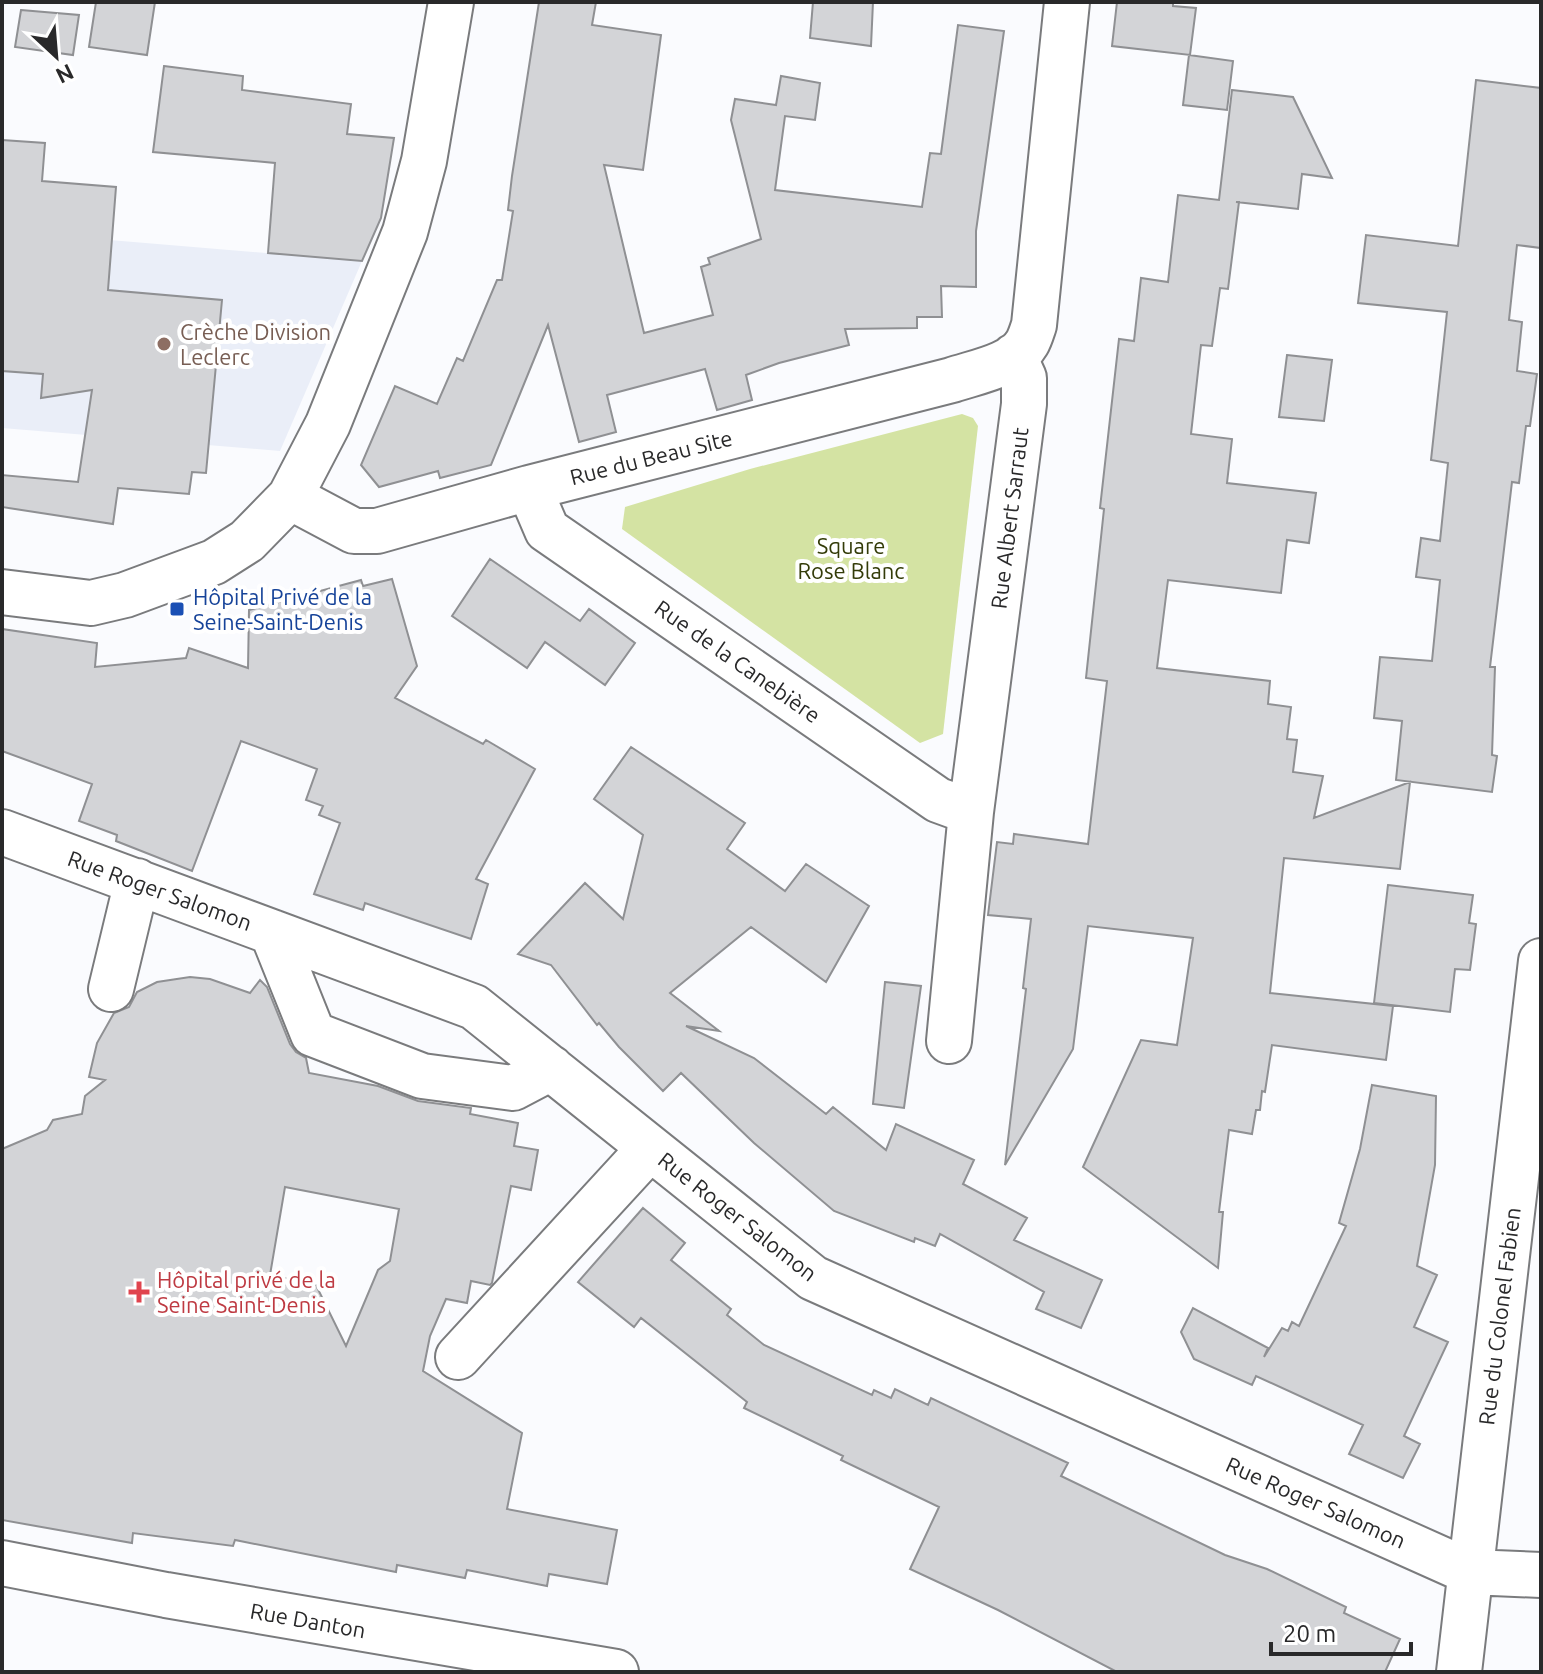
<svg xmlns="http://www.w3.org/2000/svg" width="1543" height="1674" viewBox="0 0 1543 1674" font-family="Ubuntu,sans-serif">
<rect width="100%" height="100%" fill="#fafbfe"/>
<path fill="#eaeef8" d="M 2,231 L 362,261 L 280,451 L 2,428 Z"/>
<path fill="#d4e3a3" d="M 962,414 L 973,418 L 978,426 L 943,734 L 920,743 L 622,529 L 625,507 L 750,469 Z"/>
<path fill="#d3d4d7" stroke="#8f9093" stroke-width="2" fill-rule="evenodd" d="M 96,2 L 155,2 L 147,55 L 89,47 Z
M 539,2 L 596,2 L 592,25 L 661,35 L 643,170 L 604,165 L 644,333 L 713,315 L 701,267 L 710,264 L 708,258 L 761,239 L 731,120 L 735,99 L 776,105 L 781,76 L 820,83 L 815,120 L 785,116 L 775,190 L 922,207 L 930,153 L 941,154 L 958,25 L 1004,31 L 976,231 L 976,287 L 941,286 L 942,317 L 917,317 L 917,328 L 845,329 L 849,345 L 779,363 L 746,375 L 752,400 L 717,410 L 705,369 L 607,395 L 616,432 L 579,442 L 548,325 L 491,465 L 440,478 L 438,471 L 379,487 L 361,465 L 395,386 L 437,404 L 457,358 L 463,361 L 497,280 L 502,280 L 513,211 L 508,210 L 512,176 Z
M 813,2 L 873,2 L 871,46 L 810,38 Z
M 1117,2 L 1173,2 L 1173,6 L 1196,8 L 1190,55 L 1112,46 Z
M 21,10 L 79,15 L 73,55 L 15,47 Z
M 1189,55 L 1233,61 L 1227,110 L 1183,105 Z
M 164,66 L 243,76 L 242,90 L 351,104 L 347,134 L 394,138 L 381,218 L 362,261 L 268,253 L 275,163 L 153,152 Z
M 1476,80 L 1541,88 L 1541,248 L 1517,245 L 1509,320 L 1522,322 L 1517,371 L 1537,374 L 1530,426 L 1526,426 L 1519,483 L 1512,482 L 1490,667 L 1495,667 L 1492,755 L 1497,756 L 1492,792 L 1396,780 L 1402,721 L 1374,718 L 1380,657 L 1432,661 L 1440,580 L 1416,577 L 1421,538 L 1440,541 L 1448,463 L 1431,460 L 1447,312 L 1358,303 L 1366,235 L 1458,246 Z
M 1232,90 L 1293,97 L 1332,178 L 1302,174 L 1298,209 L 1236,202 L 1239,202 L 1228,289 L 1220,288 L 1212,346 L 1201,345 L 1191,434 L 1232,439 L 1227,483 L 1316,493 L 1309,543 L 1287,540 L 1281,593 L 1168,580 L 1157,668 L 1270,681 L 1268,704 L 1291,707 L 1287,739 L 1297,740 L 1293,772 L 1323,776 L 1314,818 L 1410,782 L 1400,869 L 1284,858 L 1270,993 L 1393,1006 L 1386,1060 L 1272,1045 L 1265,1092 L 1262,1091 L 1260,1110 L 1256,1110 L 1252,1134 L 1229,1130 L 1219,1212 L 1223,1212 L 1218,1268 L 1083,1167 L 1141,1040 L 1177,1045 L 1193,938 L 1088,926 L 1073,1049 L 1005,1165 L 1026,989 L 1023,988 L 1031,919 L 988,915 L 997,842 L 1013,844 L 1014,834 L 1088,844 L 1107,681 L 1086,678 L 1104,509 L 1100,508 L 1119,339 L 1134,341 L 1141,278 L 1168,282 L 1178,195 L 1219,200 Z
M 2,140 L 45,143 L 42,181 L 116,187 L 108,290 L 222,300 L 206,473 L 192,472 L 189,494 L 118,488 L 113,524 L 2,507 L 2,475 L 78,482 L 92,390 L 41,398 L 43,374 L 2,371 Z
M 1287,355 L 1332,360 L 1324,421 L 1279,417 Z
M 490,559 L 580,621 L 589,609 L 635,643 L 605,685 L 545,642 L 527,668 L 452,616 Z
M 392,579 L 417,666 L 395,698 L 483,744 L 486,740 L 535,769 L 476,879 L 488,884 L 471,939 L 365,903 L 363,910 L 314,894 L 340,823 L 319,815 L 323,806 L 306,800 L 317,769 L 241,741 L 192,871 L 116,841 L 117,835 L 79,821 L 92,784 L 2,751 L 2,629 L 97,643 L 95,667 L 186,658 L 189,648 L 248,668 L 249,610 L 361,580 L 363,586 Z
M 631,747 L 745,823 L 727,849 L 785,891 L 806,864 L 869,906 L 826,982 L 751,927 L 670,993 L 719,1031 L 686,1026 L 754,1058 L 826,1114 L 833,1107 L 886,1150 L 896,1124 L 974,1160 L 963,1184 L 1027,1218 L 1014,1240 L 1102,1280 L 1081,1328 L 1036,1309 L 1044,1292 L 940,1234 L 935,1246 L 915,1238 L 914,1242 L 834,1211 L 754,1143 L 681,1073 L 663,1091 L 619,1047 L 599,1023 L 597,1025 L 551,965 L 518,954 L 585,883 L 623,919 L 643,835 L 594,799 Z
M 1388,885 L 1473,895 L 1469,923 L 1476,924 L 1470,970 L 1455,969 L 1450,1012 L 1374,1003 Z
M 190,977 L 210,979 L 250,993 L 260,980 L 267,987 L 290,1044 L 296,1052 L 306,1058 L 309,1073 L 378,1086 L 418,1101 L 471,1108 L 470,1114 L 518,1123 L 514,1146 L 538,1150 L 531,1190 L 511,1186 L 492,1283 L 490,1285 L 471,1281 L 467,1303 L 446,1299 L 430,1336 L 423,1371 L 522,1433 L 507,1509 L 617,1530 L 607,1584 L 549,1574 L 547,1586 L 467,1570 L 465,1578 L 397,1565 L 396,1572 L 235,1540 L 233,1546 L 133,1533 L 132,1543 L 2,1520 L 2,1149 L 47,1130 L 53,1120 L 82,1114 L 85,1096 L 105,1080 L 89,1077 L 97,1043 L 114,1013 L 129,1007 L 137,992 L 157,982 ZM 285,1187 L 399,1209 L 390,1261 L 378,1270 L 346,1346 L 316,1285 L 270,1275 Z
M 885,982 L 921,986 L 904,1108 L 873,1104 Z
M 1372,1085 L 1436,1096 L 1435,1165 L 1417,1266 L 1437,1275 L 1414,1327 L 1448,1342 L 1404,1436 L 1420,1444 L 1403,1478 L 1349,1454 L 1363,1425 L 1256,1376 L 1252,1385 L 1194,1359 L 1181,1332 L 1193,1308 L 1268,1348 L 1264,1357 L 1282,1328 L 1288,1331 L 1292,1322 L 1299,1326 L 1346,1226 L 1339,1223 L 1360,1149 Z
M 643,1208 L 685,1243 L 671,1260 L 731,1309 L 727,1315 L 764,1345 L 872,1395 L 874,1390 L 891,1398 L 895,1389 L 928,1405 L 931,1398 L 1068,1463 L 1061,1476 L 1225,1555 L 1267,1569 L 1346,1607 L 1344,1613 L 1400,1639 L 1385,1672 L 1117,1672 L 998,1610 L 910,1569 L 939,1507 L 841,1460 L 843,1456 L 744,1408 L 747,1402 L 641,1318 L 634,1327 L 578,1282 Z"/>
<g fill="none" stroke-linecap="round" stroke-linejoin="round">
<g stroke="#7a7b7d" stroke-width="48">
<path id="minor" d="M 529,488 L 547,530 L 938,800 L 971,812
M 290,497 L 354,531 L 377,531 L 529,488 L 952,380 C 975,372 1014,366 1027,343 C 1030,338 1032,331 1034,325 L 1067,2
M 2,592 L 91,603 L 125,595 L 214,562 L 247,541 L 290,497 L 328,424 L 405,232 L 424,161 L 451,2
M 2,832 L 474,1007 L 813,1278 L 1470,1572 L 1541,1575
M 272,932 L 313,1034 L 422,1076 L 513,1088 L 551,1068
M 111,989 L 137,881
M 949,1041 L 971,812 L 1024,404 L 1024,378 L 1014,356
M 458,1357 L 650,1148
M 2,1563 L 166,1595 L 616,1672
M 1459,1672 L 1541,961"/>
</g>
<use href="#minor" stroke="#fff" stroke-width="44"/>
</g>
<circle fill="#8d6e63" stroke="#fff" stroke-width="3" cx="164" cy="344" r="8"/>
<rect fill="#1a4fb4" stroke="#fff" stroke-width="3" x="169" y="601" width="16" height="16" rx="4"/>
<path fill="#e0444e" stroke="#fff" stroke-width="3" d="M135 1280h8v8h8v8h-8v8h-8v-8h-8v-8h8z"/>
<g text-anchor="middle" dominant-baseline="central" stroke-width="8" stroke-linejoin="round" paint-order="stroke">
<g font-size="22" fill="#785e54" stroke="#fff" text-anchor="start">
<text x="180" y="331">Crèche Division<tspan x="180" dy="25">Leclerc</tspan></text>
</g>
<g font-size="22" fill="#29292a" stroke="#fff">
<text transform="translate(651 457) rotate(-14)">Rue du Beau Site</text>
<text transform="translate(1009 518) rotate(-83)">Rue Albert Sarraut</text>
<text transform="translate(738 661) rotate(35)">Rue de la Canebière</text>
<text transform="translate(160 890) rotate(20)">Rue Roger Salomon</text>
<text transform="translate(738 1216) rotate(38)">Rue Roger Salomon</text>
<text transform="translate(1499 1316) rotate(-83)">Rue du Colonel Fabien</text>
<text transform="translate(1316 1502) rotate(24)">Rue Roger Salomon</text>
<text transform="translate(308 1620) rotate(10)">Rue Danton</text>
</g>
<g font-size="22" fill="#333b08" stroke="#fff">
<text x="851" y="545">Square<tspan x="851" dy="25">Rose Blanc</tspan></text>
</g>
<g font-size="22" fill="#164399" stroke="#fff" text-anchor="start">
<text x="193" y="596">Hôpital Privé de la<tspan x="193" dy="25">Seine-Saint-Denis</tspan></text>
</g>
<g font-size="22" fill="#be3a42" stroke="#fff" text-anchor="start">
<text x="157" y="1279">Hôpital privé de la<tspan x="157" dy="25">Seine Saint-Denis</tspan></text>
</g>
</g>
<rect width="1543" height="1674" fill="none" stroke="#29292a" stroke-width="8"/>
<g transform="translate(56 56) rotate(154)" stroke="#ffffff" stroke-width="6" paint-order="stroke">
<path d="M0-6L14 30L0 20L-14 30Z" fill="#29292a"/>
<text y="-12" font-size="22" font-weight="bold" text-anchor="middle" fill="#29292a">N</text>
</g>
<path d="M1271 1642v12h140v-12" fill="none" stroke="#29292a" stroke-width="4"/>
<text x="1283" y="1642" font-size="24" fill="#29292a" stroke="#ffffff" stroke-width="6" paint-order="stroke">20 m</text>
</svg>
